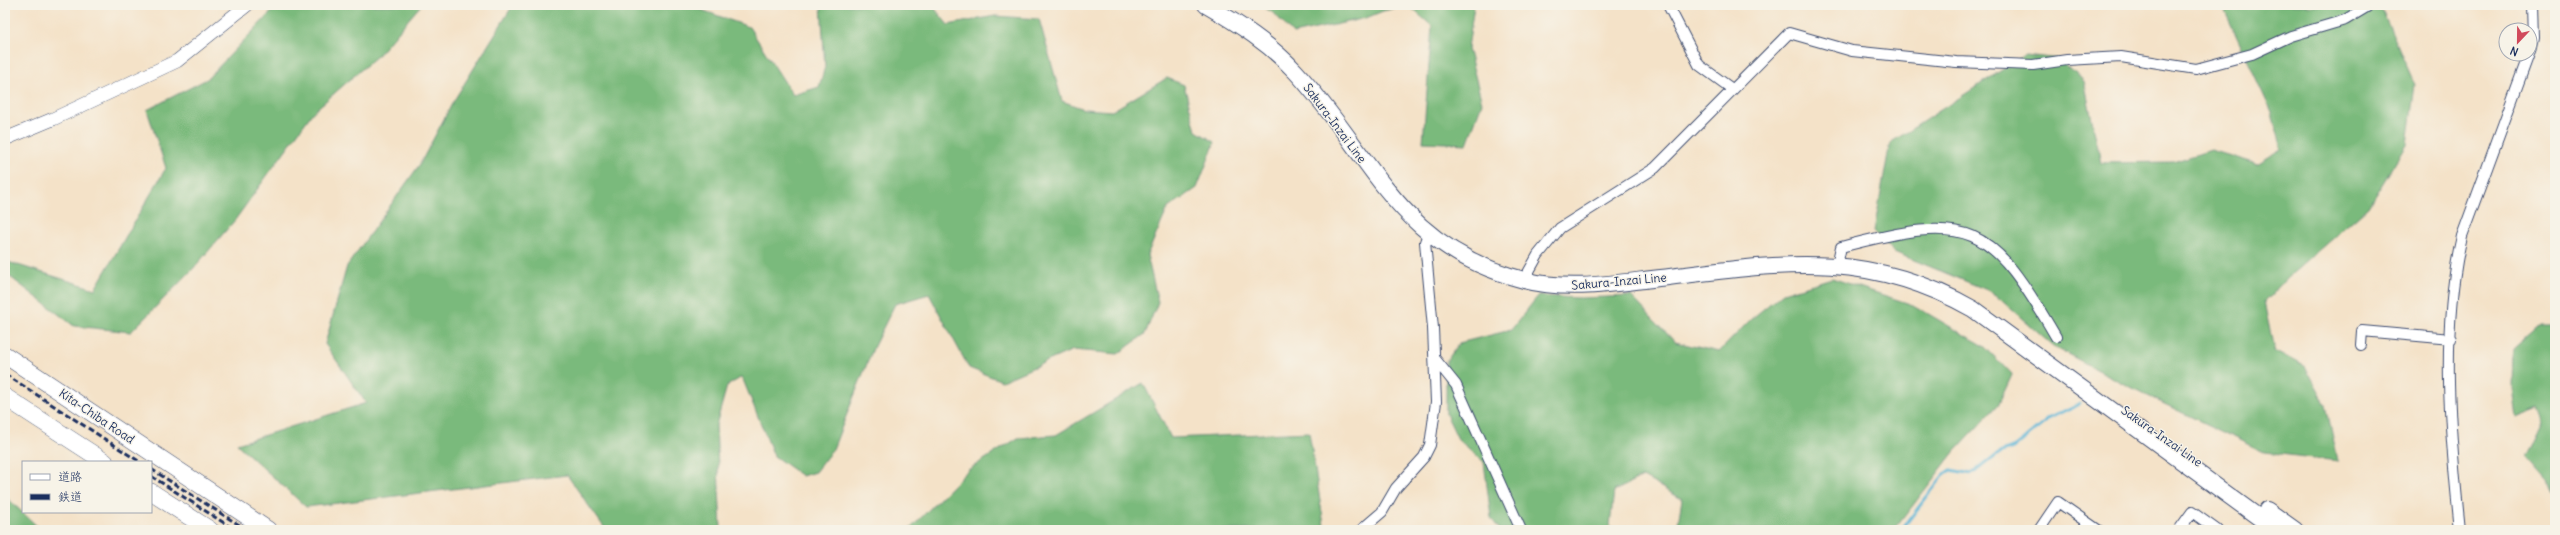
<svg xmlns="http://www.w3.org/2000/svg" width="2560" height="535" viewBox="0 0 2560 535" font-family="Delius,'Klee One',sans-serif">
<rect width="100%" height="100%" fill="#f7f3e8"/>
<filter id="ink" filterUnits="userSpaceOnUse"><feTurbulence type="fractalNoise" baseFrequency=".025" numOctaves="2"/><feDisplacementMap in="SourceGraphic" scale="8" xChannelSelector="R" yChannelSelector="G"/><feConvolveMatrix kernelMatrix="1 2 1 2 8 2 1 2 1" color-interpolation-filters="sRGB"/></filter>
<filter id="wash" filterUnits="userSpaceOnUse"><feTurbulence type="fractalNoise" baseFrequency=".012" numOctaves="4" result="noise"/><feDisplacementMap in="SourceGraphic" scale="16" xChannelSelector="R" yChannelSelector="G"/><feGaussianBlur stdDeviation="0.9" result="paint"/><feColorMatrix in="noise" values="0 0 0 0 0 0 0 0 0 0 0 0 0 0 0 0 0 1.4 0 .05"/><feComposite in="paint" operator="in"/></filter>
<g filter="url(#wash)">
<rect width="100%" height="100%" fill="#f4e2c8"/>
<path fill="#7aba7c" stroke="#4a746d" d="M 278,5 L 421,5 L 378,55 L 313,112 L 235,220 L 192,270 L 131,332 L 74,326 L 5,273 L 5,261 L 95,289 L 166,168 L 147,110 L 207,79 Z
M 513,5 L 688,5 L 749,27 L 793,95 L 819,87 L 825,67 L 821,5 L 932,5 L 948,25 L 995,16 L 1039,19 L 1062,101 L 1084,109 L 1112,111 L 1167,78 L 1184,85 L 1196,131 L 1215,142 L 1197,188 L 1168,208 L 1147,255 L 1158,302 L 1145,334 L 1118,354 L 1073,350 L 1002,381 L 969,368 L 929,294 L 895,304 L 874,346 L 833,449 L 815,472 L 802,476 L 774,456 L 742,377 L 727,386 L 716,425 L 721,530 L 606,530 L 567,475 L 306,507 L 237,444 L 366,403 L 325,344 L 347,266 L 420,164 L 453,102 Z
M 1260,5 L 1474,5 L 1468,48 L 1482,103 L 1467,144 L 1423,142 L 1432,26 L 1408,5 L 1383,11 L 1366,18 L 1293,34 L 1275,14 Z
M 2222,5 L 2370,5 L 2383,12 L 2415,85 L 2407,144 L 2368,207 L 2287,278 L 2264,302 L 2274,350 L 2305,367 L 2326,405 L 2338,461 L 2264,452 L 2154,399 L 2054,347 L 1992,292 L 1894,252 L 1874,231 L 1890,143 L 2025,55 L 2059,59 L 2084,81 L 2101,163 L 2173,162 L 2211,150 L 2257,164 L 2282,149 L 2272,113 Z
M 1832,278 L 1913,305 L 1985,347 L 2012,375 L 1998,405 L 1954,452 L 1894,530 L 1677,530 L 1682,499 L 1643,477 L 1614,491 L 1610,525 L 1615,530 L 1500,530 L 1491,518 L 1484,462 L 1458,439 L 1446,414 L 1446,362 L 1459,343 L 1511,330 L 1538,296 L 1581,298 L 1631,296 L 1675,342 L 1719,352 L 1750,320 L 1783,293 Z
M 2539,326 L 2555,326 L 2555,493 L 2549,481 L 2528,457 L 2545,421 L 2539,409 L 2516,418 L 2512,388 L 2513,349 Z
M 1143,383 L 1171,438 L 1309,432 L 1324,525 L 1320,530 L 909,530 L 968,470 L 1018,438 L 1056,435 Z
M 5,496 L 41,530 L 5,530 Z"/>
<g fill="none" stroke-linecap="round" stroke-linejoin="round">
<path stroke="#58b4d6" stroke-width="3" d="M 1901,530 L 1943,476 L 1951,470 L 1972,474 L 1997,454 L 2015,447 L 2050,418 L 2080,403"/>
</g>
</g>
<g filter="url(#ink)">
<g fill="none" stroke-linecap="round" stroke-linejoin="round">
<g stroke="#3c4a6e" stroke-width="12">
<path id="minor" d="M 1668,5 L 1699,65 L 1732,89
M 2530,52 L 2533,38 L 2532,5
M 1837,265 L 1841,247 C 1971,213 1989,222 2056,337
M 1524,280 L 1538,255 L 1560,228 L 1655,168 L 1789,33 L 1852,51 L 1956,62 L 2033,65 L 2067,60 L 2121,57 L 2196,69 L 2252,54 L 2291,36 L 2345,20 L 2370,5
M 2361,345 L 2362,331 L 2451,339
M 1435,359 L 1456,385 L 1521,530
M 1361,530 L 1382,512 L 1396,488 L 1424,457 L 1430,445 L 1436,402 L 1433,328 L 1425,242 L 1428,234
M 2039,530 L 2058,502 L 2098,530
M 2179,530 L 2192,512 L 2217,530
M 2460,530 C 2450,434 2440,331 2462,236 L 2529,54"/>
</g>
<g stroke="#3c4a6e" stroke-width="14">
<path id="tertiary" d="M 5,139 L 53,119 L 177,61 L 247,5"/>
</g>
<g stroke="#3c4a6e" stroke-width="18">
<path id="primary" d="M 1206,5 C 1239,24 1270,44 1295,71 C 1374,156 1396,247 1524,280 C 1565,291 1610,284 1652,279 C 1773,265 1862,246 1973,309 L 2276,530
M 2267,510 L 2295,530"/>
</g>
<g stroke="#3c4a6e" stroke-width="18">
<path id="trunk" d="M 5,355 L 268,530
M 5,397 L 105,462
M 151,492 L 210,530"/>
</g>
<use href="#minor" stroke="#fff" stroke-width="10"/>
<use href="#tertiary" stroke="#fff" stroke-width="13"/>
<use href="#primary" stroke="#fff" stroke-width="16"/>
<use href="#trunk" stroke="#fff" stroke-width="17"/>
<path stroke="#1b2f5e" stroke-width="3" stroke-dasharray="6 3" stroke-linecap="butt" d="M 5,374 L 140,462
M 151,469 L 247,530
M 151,476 L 235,530"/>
</g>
</g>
<g text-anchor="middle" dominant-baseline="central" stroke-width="3" stroke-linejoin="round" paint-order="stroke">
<g font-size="12" fill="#1b2f5e" stroke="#f7f3e8">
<text transform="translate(1335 123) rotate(53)">Sakura-Inzai Line</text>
<text transform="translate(1619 281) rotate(-5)">Sakura-Inzai Line</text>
<text transform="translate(97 416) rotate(34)">Kita-Chiba Road</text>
<text transform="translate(2162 436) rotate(35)">Sakura-Inzai Line</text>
</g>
</g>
<rect width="2560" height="535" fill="none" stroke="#f7f3e8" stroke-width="20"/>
<rect x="22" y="461" width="130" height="52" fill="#f7f3e8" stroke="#9fa5b1"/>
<rect x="30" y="474" width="20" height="6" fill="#ffffff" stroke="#9fa5b1"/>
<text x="58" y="481" font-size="12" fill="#1b2f5e">道路</text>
<rect x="30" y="494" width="20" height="6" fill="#1b2f5e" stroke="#9fa5b1"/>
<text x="58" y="501" font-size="12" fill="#1b2f5e">鉄道</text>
<g transform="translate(2518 42) rotate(202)"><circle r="19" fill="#f7f3e8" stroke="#9fa5b1"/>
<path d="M0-3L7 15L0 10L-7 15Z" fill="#d1495b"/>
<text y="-6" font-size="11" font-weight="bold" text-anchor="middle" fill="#1b2f5e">N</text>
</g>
</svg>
